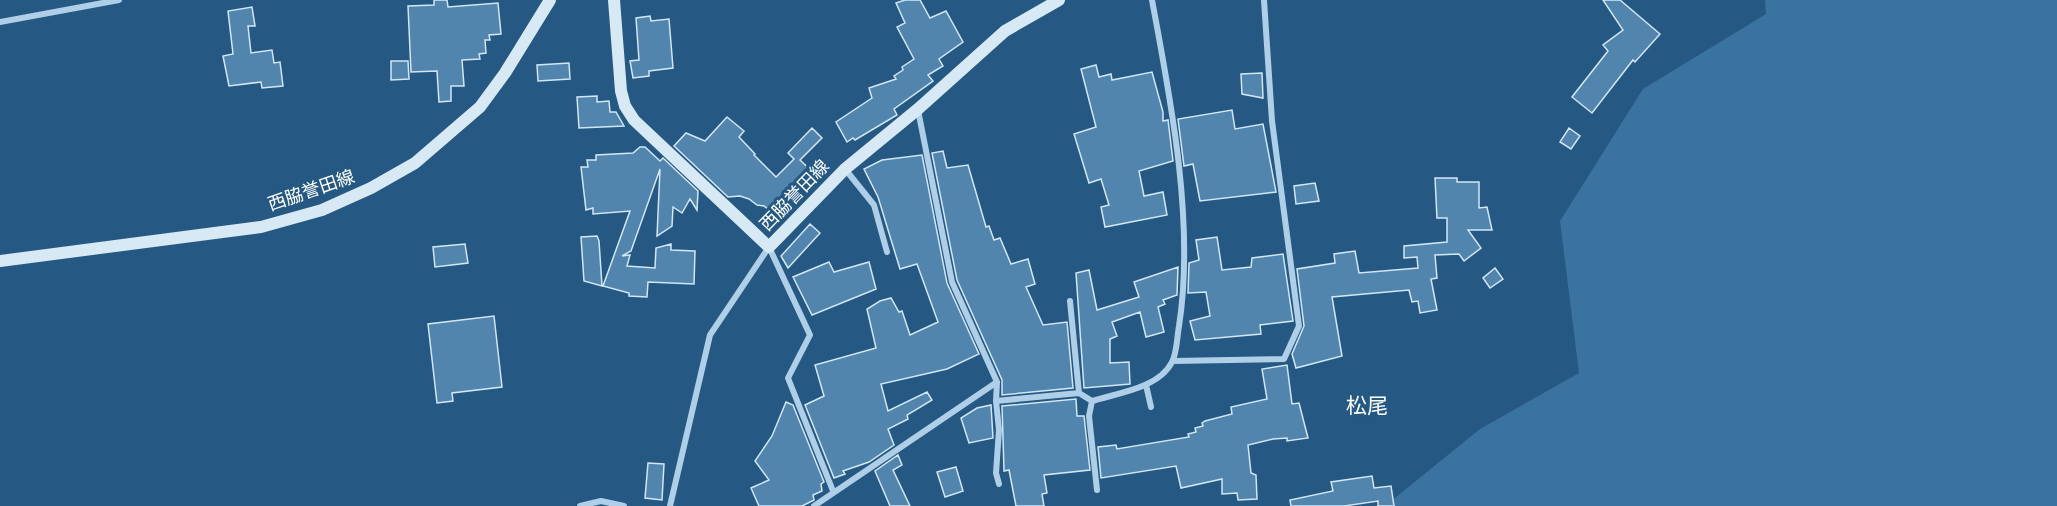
<svg xmlns="http://www.w3.org/2000/svg" width="2057" height="506" viewBox="0 0 2057 506" font-family="Mulish,'Noto Sans JP',sans-serif">
<rect width="100%" height="100%" fill="#255983"/>
<path fill="#3a73a0" d="M 1765,0 L 2057,0 L 2057,506 L 1385,506 L 1480,429 L 1579,373 L 1560,221 L 1643,89 L 1766,14 Z"/>
<path fill="#5185ad" stroke="#d1e6f6" stroke-width="1.5" d="M 434,0 L 447,0 L 448,7 L 498,3 L 501,34 L 489,35 L 490,40 L 485,40 L 486,53 L 479,54 L 480,59 L 462,60 L 464,86 L 451,86 L 451,101 L 439,102 L 437,71 L 411,72 L 408,6 L 434,5 Z
M 905,0 L 920,0 L 930,18 L 946,11 L 963,42 L 939,59 L 943,66 L 928,75 L 933,81 L 894,109 L 897,115 L 855,140 L 853,138 L 847,142 L 836,122 L 872,98 L 869,88 L 896,79 L 894,76 L 903,70 L 902,67 L 914,59 L 897,27 L 905,23 L 896,3 Z
M 1603,0 L 1620,0 L 1660,34 L 1635,62 L 1633,60 L 1592,113 L 1572,97 L 1608,51 L 1603,45 L 1623,30 Z
M 252,7 L 255,26 L 248,26 L 251,53 L 272,50 L 274,63 L 280,62 L 283,86 L 262,88 L 261,82 L 229,86 L 223,56 L 233,54 L 228,11 Z
M 650,16 L 651,21 L 669,19 L 673,68 L 649,71 L 649,76 L 633,78 L 630,61 L 639,60 L 636,18 Z
M 391,61 L 408,61 L 409,79 L 391,80 Z
M 569,63 L 570,79 L 538,81 L 537,65 Z
M 1096,65 L 1099,77 L 1111,74 L 1112,80 L 1152,72 L 1163,112 L 1163,121 L 1168,120 L 1173,161 L 1139,171 L 1144,196 L 1163,192 L 1167,215 L 1105,227 L 1101,207 L 1109,205 L 1101,179 L 1089,183 L 1074,134 L 1096,127 L 1081,69 Z
M 1262,73 L 1263,98 L 1242,94 L 1241,74 Z
M 597,96 L 597,102 L 609,101 L 610,112 L 616,112 L 624,126 L 579,128 L 577,97 Z
M 1232,110 L 1235,129 L 1263,124 L 1276,192 L 1200,201 L 1193,164 L 1184,166 L 1178,119 Z
M 727,117 L 744,131 L 739,137 L 755,154 L 754,155 L 776,177 L 794,159 L 788,153 L 812,128 L 822,138 L 800,160 L 819,178 L 779,219 L 764,206 L 757,205 L 749,199 L 740,196 L 728,197 L 674,146 L 686,133 L 705,141 Z
M 1569,128 L 1580,136 L 1571,149 L 1560,142 Z
M 640,147 L 645,147 L 660,161 L 663,158 L 698,191 L 697,210 L 690,199 L 682,213 L 673,207 L 672,226 L 657,236 L 660,169 L 631,251 L 622,256 L 630,255 L 627,266 L 655,268 L 656,248 L 671,244 L 671,250 L 695,251 L 694,284 L 648,282 L 647,297 L 629,296 L 629,293 L 603,286 L 630,211 L 593,214 L 593,208 L 586,210 L 581,167 L 588,167 L 587,160 L 596,160 L 596,155 L 633,153 Z
M 943,151 L 947,168 L 968,165 L 986,227 L 989,226 L 994,240 L 1000,238 L 1011,264 L 1028,259 L 1035,284 L 1026,287 L 1043,325 L 1067,322 L 1073,388 L 1002,395 L 1002,380 L 957,280 L 932,153 Z
M 922,155 L 947,283 L 979,354 L 947,369 L 881,384 L 888,411 L 927,392 L 932,400 L 907,415 L 908,419 L 888,429 L 894,445 L 869,462 L 843,471 L 845,474 L 834,478 L 805,405 L 824,396 L 815,365 L 876,348 L 867,309 L 880,301 L 891,298 L 899,312 L 902,311 L 910,335 L 938,322 L 917,264 L 900,269 L 878,197 L 864,169 L 882,160 Z
M 1435,178 L 1457,178 L 1457,182 L 1479,182 L 1479,208 L 1487,207 L 1492,230 L 1468,230 L 1481,248 L 1464,261 L 1459,254 L 1435,255 L 1437,278 L 1431,279 L 1437,310 L 1420,313 L 1418,301 L 1412,302 L 1409,290 L 1332,297 L 1342,356 L 1296,368 L 1292,354 L 1304,326 L 1297,269 L 1335,263 L 1334,254 L 1355,251 L 1359,273 L 1418,268 L 1417,257 L 1404,258 L 1404,246 L 1447,242 L 1447,218 L 1437,218 Z
M 1315,183 L 1319,201 L 1296,204 L 1294,186 Z
M 810,224 L 820,233 L 788,268 L 781,256 Z
M 597,236 L 599,241 L 602,286 L 584,281 L 581,237 Z
M 1217,237 L 1222,270 L 1251,267 L 1252,258 L 1283,254 L 1293,321 L 1260,325 L 1261,334 L 1195,340 L 1190,321 L 1210,316 L 1206,292 L 1188,293 L 1189,263 L 1199,260 L 1196,240 Z
M 465,244 L 468,263 L 435,267 L 433,247 Z
M 829,262 L 834,272 L 869,262 L 876,289 L 812,315 L 793,277 Z
M 1178,267 L 1177,295 L 1163,300 L 1165,304 L 1158,307 L 1164,332 L 1146,337 L 1140,312 L 1112,322 L 1117,336 L 1110,339 L 1110,363 L 1129,362 L 1130,384 L 1084,388 L 1076,273 L 1089,270 L 1097,310 L 1139,297 L 1134,282 Z
M 1495,268 L 1503,279 L 1490,288 L 1483,278 Z
M 494,316 L 502,387 L 452,393 L 453,401 L 437,403 L 428,324 Z
M 1287,365 L 1292,404 L 1299,403 L 1308,438 L 1287,441 L 1287,438 L 1273,439 L 1248,445 L 1251,473 L 1256,475 L 1257,499 L 1238,500 L 1237,493 L 1222,494 L 1222,479 L 1181,488 L 1176,466 L 1101,478 L 1098,447 L 1116,445 L 1117,449 L 1189,437 L 1188,434 L 1196,432 L 1195,428 L 1203,426 L 1202,423 L 1205,421 L 1232,414 L 1231,407 L 1267,399 L 1262,369 Z
M 1076,399 L 1077,416 L 1084,416 L 1090,470 L 1044,475 L 1047,493 L 1042,494 L 1044,506 L 1016,506 L 1009,470 L 1004,471 L 1002,406 Z
M 786,402 L 793,405 L 824,482 L 821,484 L 822,491 L 813,495 L 814,500 L 802,506 L 759,506 L 751,488 L 769,480 L 755,461 L 772,436 Z
M 991,405 L 993,438 L 969,443 L 961,418 L 977,408 Z
M 898,455 L 902,465 L 893,470 L 910,506 L 890,506 L 875,471 Z
M 648,463 L 664,464 L 662,500 L 645,498 Z
M 956,467 L 963,491 L 945,497 L 937,472 Z
M 1372,476 L 1374,488 L 1391,486 L 1394,506 L 1378,506 L 1378,501 L 1344,506 L 1291,506 L 1290,500 L 1333,491 L 1331,482 Z"/>
<g fill="none" stroke-linecap="round" stroke-linejoin="round">
<path stroke="#aecfe7" stroke-width="6" d="M 0,22 L 119,0
M 918,110 L 952,282 L 997,382 L 996,401 L 1079,393 L 1092,401 C 1118,393 1159,388 1172,362 C 1177,353 1177,337 1179,326 C 1195,224 1171,101 1152,0
M 845,169 L 874,205 L 887,252
M 1070,301 L 1079,393
M 1173,361 L 1284,359 L 1299,326 L 1272,121 L 1264,0
M 1146,385 L 1151,407
M 996,401 L 999,430 L 996,473 L 999,484
M 1092,401 L 1089,416 L 1097,490
M 580,506 L 601,501 L 624,506
M 670,506 L 710,335 L 769,247 L 810,335 L 788,378 L 833,491
M 814,506 L 997,382"/>
<path stroke="#d8e9f6" stroke-width="12" d="M 614,0 L 621,91 L 625,106 L 634,120 L 769,247 L 845,169 L 918,109 L 1005,31 L 1059,0
M 0,261 L 261,227 L 322,210 L 371,188 L 415,163 L 480,107 L 505,73 L 550,0"/>
</g>
<g text-anchor="middle" dominant-baseline="central" stroke-width="6" stroke-linejoin="round" paint-order="stroke">
<g font-size="18" fill="#fff" stroke="#255983">
<text transform="translate(311 190) rotate(-19)">西脇誉田線</text>
<text transform="translate(794 195) rotate(-46)">西脇誉田線</text>
</g>
<g font-size="21" fill="#fff" stroke="#255983">
<text x="1367" y="405">松尾</text>
</g>
</g>
</svg>
